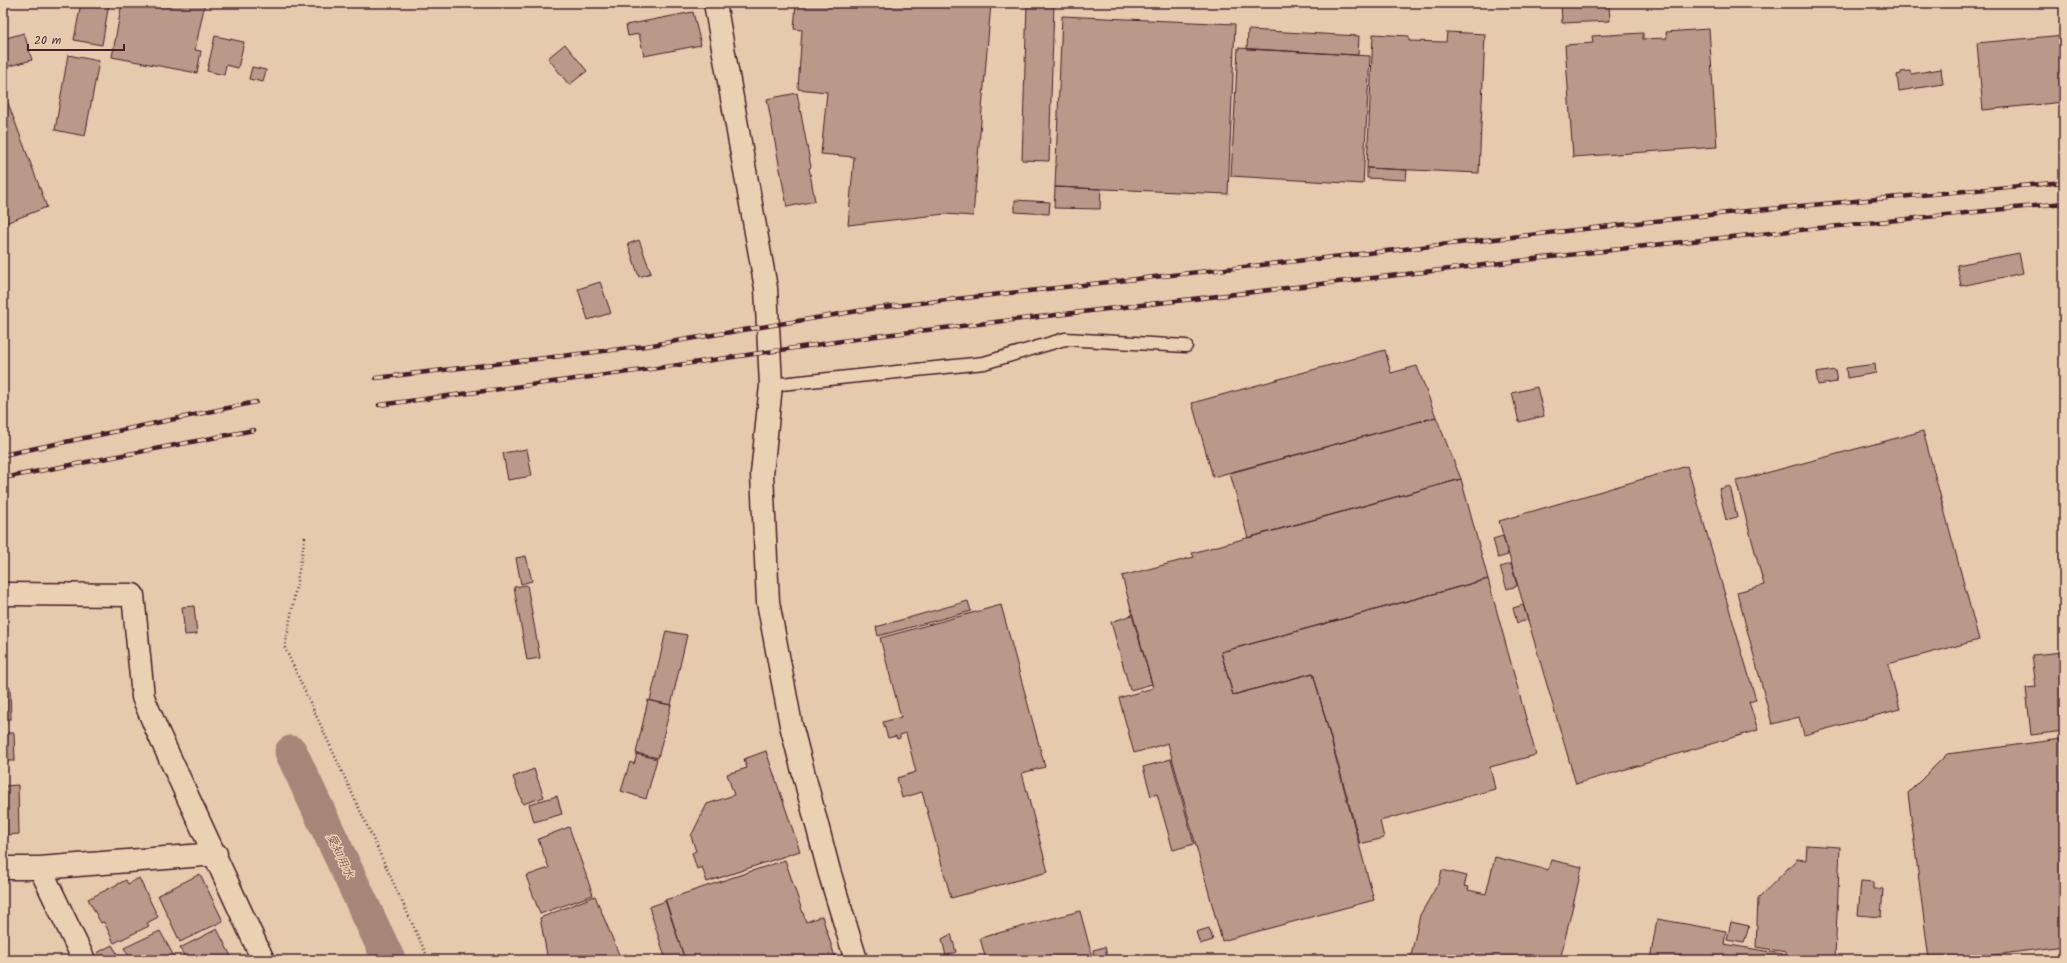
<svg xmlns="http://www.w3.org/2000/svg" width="2067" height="963" viewBox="0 0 2067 963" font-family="Kalam,'Klee One',sans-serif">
<rect width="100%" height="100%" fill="#e5caae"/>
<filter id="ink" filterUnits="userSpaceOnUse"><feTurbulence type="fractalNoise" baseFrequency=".025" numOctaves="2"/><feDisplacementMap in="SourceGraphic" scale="8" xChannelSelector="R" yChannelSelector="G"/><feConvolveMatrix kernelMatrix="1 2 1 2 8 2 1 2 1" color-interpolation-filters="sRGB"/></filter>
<g filter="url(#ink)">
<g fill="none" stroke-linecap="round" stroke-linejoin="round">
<path stroke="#a7867a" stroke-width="33" d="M 291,752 L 389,960"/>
</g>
<path fill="#b99989" stroke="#4a1f2b" d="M 81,3 L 109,3 L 102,45 L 74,40 Z
M 122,3 L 205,3 L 195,50 L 201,51 L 197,73 L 112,57 Z
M 796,3 L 991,3 L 973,216 L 945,214 L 848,225 L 854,157 L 821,154 L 827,92 L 798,89 L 802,30 L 794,29 Z
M 1027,3 L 1054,3 L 1049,161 L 1022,160 Z
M 1561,3 L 1609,3 L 1610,21 L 1562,23 Z
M 693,12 L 701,45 L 644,56 L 639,34 L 628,36 L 626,25 Z
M 1062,16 L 1235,24 L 1228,194 L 1055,187 Z
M 1709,29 L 1717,147 L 1573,157 L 1565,45 L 1593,43 L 1592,36 L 1643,33 L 1643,39 L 1667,38 L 1666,32 Z
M 1248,30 L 1359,36 L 1358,55 L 1247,49 Z
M 1447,32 L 1485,34 L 1479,173 L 1367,168 L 1373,34 L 1409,36 L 1409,41 L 1446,42 Z
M 24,33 L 32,60 L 5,67 L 3,60 L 3,39 Z
M 2064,35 L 2064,102 L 1983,110 L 1977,43 Z
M 215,36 L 244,42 L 238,68 L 226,65 L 224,75 L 207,71 Z
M 565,44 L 587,71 L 569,85 L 548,58 Z
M 1238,48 L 1370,56 L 1363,184 L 1231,176 Z
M 68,55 L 99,61 L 85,136 L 55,130 Z
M 252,67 L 266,70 L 263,82 L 249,79 Z
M 1941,69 L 1943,84 L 1899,91 L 1897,75 L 1901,74 L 1901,72 L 1910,71 L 1911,74 Z
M 3,90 L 47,207 L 3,224 Z
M 797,93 L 811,167 L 809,168 L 815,201 L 787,207 L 767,99 Z
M 1367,168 L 1407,170 L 1406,180 L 1367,178 Z
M 1055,187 L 1101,189 L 1100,209 L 1054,208 Z
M 1015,200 L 1050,202 L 1049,214 L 1015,212 Z
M 639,240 L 651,273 L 639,277 L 628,244 Z
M 2019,253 L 2023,273 L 1961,286 L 1957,265 Z
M 600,282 L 611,313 L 588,320 L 578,289 Z
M 1385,350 L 1391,373 L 1417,366 L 1436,417 L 1213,477 L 1192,403 Z
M 1875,364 L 1876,373 L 1847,378 L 1846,368 Z
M 1835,370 L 1837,382 L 1818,385 L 1816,373 Z
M 1537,387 L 1544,416 L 1519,422 L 1512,393 Z
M 1436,417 L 1461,479 L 1248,538 L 1230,473 Z
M 1923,431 L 1979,640 L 1888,664 L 1900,709 L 1804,735 L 1799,717 L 1772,724 L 1737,592 L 1764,585 L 1736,481 Z
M 527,449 L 532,476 L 508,480 L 503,453 Z
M 1687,466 L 1756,700 L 1749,702 L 1758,730 L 1576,784 L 1499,521 Z
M 1461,479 L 1488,579 L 1221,652 L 1233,695 L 1313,673 L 1374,900 L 1222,941 L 1168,743 L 1134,753 L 1119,698 L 1153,688 L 1122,576 L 1194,557 L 1192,553 Z
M 1730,486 L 1737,517 L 1726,520 L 1719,489 Z
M 1503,536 L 1508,555 L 1498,558 L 1493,539 Z
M 526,556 L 532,581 L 521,584 L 516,558 Z
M 1511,564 L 1517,586 L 1507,589 L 1500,567 Z
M 1488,579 L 1536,755 L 1490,767 L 1495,789 L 1380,821 L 1384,838 L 1360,844 L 1313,673 L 1233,695 L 1221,652 Z
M 527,585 L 540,658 L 527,660 L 514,587 Z
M 968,601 L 971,611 L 878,636 L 876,627 Z
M 1001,605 L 1045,767 L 1022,773 L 1048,872 L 951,898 L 922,792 L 902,798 L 897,778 L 916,772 L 906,733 L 900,735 L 900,738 L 897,739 L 896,736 L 888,738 L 883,722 L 901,717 L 880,638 Z
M 1523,605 L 1528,620 L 1517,623 L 1513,608 Z
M 194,606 L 197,634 L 185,635 L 182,607 Z
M 1132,615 L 1152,684 L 1130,690 L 1111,622 Z
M 666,631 L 687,635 L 671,705 L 650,701 Z
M 2064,652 L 2064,731 L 2031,735 L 2026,688 L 2036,687 L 2032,655 Z
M 3,680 L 5,680 L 5,688 L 10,687 L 11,719 L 6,719 L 6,727 L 3,727 Z
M 648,700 L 671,705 L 658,758 L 636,753 Z
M 3,733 L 14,733 L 15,761 L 3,761 Z
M 2062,739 L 2064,757 L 2064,946 L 1955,960 L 1929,960 L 1908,793 L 1947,754 Z
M 766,751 L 800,851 L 707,882 L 702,867 L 697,869 L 692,853 L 696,851 L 691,836 L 707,804 L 734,795 L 727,774 L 747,768 L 744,759 Z
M 637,754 L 657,759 L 646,799 L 621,791 L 630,762 L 634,764 Z
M 1171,759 L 1194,844 L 1173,850 L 1157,794 L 1151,796 L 1143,767 Z
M 534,769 L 544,797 L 523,804 L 513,777 Z
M 18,785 L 19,834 L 6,835 L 4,786 Z
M 557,796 L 562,814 L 534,822 L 529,804 Z
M 569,827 L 593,895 L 540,914 L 526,876 L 549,868 L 538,839 Z
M 1807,845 L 1840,847 L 1835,958 L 1833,960 L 1784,960 L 1786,952 L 1756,947 L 1758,899 L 1797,859 L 1806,860 Z
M 1495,857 L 1548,870 L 1551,860 L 1582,867 L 1560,960 L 1410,960 L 1420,915 L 1439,882 L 1442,870 L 1467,876 L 1464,886 L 1469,887 L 1468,890 L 1486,894 Z
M 785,860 L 806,922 L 822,916 L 836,960 L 685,960 L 665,900 Z
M 200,874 L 223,921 L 180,942 L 158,895 Z
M 139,878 L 158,917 L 147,923 L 149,926 L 114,943 L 104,922 L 101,923 L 88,899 L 126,880 L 128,884 Z
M 1861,881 L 1873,882 L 1873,889 L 1883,889 L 1881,917 L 1858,915 Z
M 595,896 L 620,957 L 626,954 L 628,960 L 548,960 L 540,918 Z
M 666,901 L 685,960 L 666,960 L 649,907 Z
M 1080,911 L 1093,960 L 986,960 L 980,938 Z
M 1657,919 L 1726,931 L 1724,944 L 1783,954 L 1782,960 L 1650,960 Z
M 1731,922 L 1749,926 L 1744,943 L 1727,940 Z
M 1209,928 L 1213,940 L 1200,944 L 1196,932 Z
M 217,929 L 233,960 L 186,960 L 180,948 Z
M 160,931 L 176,960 L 131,960 L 124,948 Z
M 951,934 L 956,952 L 946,956 L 942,939 Z
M 112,945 L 121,960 L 101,960 L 97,953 Z
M 1105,947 L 1108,960 L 1095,960 L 1093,950 Z"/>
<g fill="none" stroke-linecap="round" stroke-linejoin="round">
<g stroke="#4a1f2b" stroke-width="15">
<path id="service" d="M 771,385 L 984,363 L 1065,339 L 1186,346"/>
</g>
<g stroke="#4a1f2b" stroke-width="25">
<path id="minor" d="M 3,594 L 133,595 L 143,697 L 156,728 L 263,960
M 3,868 L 40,868 L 216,854
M 40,868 L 84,960"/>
</g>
<g stroke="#4a1f2b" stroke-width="25">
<path id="tertiary" d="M 715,3 L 766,288 L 771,385 L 762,474 L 768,602 L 791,725 L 829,871 L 856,960"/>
</g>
<path stroke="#4a1f2b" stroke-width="2.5" stroke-dasharray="1 3" stroke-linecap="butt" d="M 305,537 L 285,648 L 429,960"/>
<use href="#service" stroke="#ebd1b3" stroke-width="12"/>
<use href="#minor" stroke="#ebd1b3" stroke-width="22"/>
<use href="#tertiary" stroke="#ebd1b3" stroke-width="22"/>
<g stroke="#4a1f2b" stroke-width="4.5">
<path id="rail" d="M 376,378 L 646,346 L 876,308 L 1736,212 L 2064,182
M 379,405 L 651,369 L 876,336 L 1663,244 L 2064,203
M 3,455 L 256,402
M 3,478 L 254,430"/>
</g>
<use href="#rail" stroke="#ebd1b3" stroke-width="3" stroke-dasharray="9" stroke-linecap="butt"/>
</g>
</g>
<g text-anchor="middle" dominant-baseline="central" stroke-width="3" stroke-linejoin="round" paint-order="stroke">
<g font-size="12" font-style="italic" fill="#61393f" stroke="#ebd1b3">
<text transform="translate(340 856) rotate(65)">愛知用水</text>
</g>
</g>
<rect width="2067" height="963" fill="none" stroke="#ebd1b3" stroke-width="16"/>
<rect x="8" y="8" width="2051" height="947" fill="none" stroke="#4a1f2b" stroke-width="1.5" filter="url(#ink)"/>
<path d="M28 44v6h96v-6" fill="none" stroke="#4a1f2b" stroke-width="2"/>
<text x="34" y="44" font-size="12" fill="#4a1f2b" stroke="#ebd1b3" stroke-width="3" paint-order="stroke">20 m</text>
</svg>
